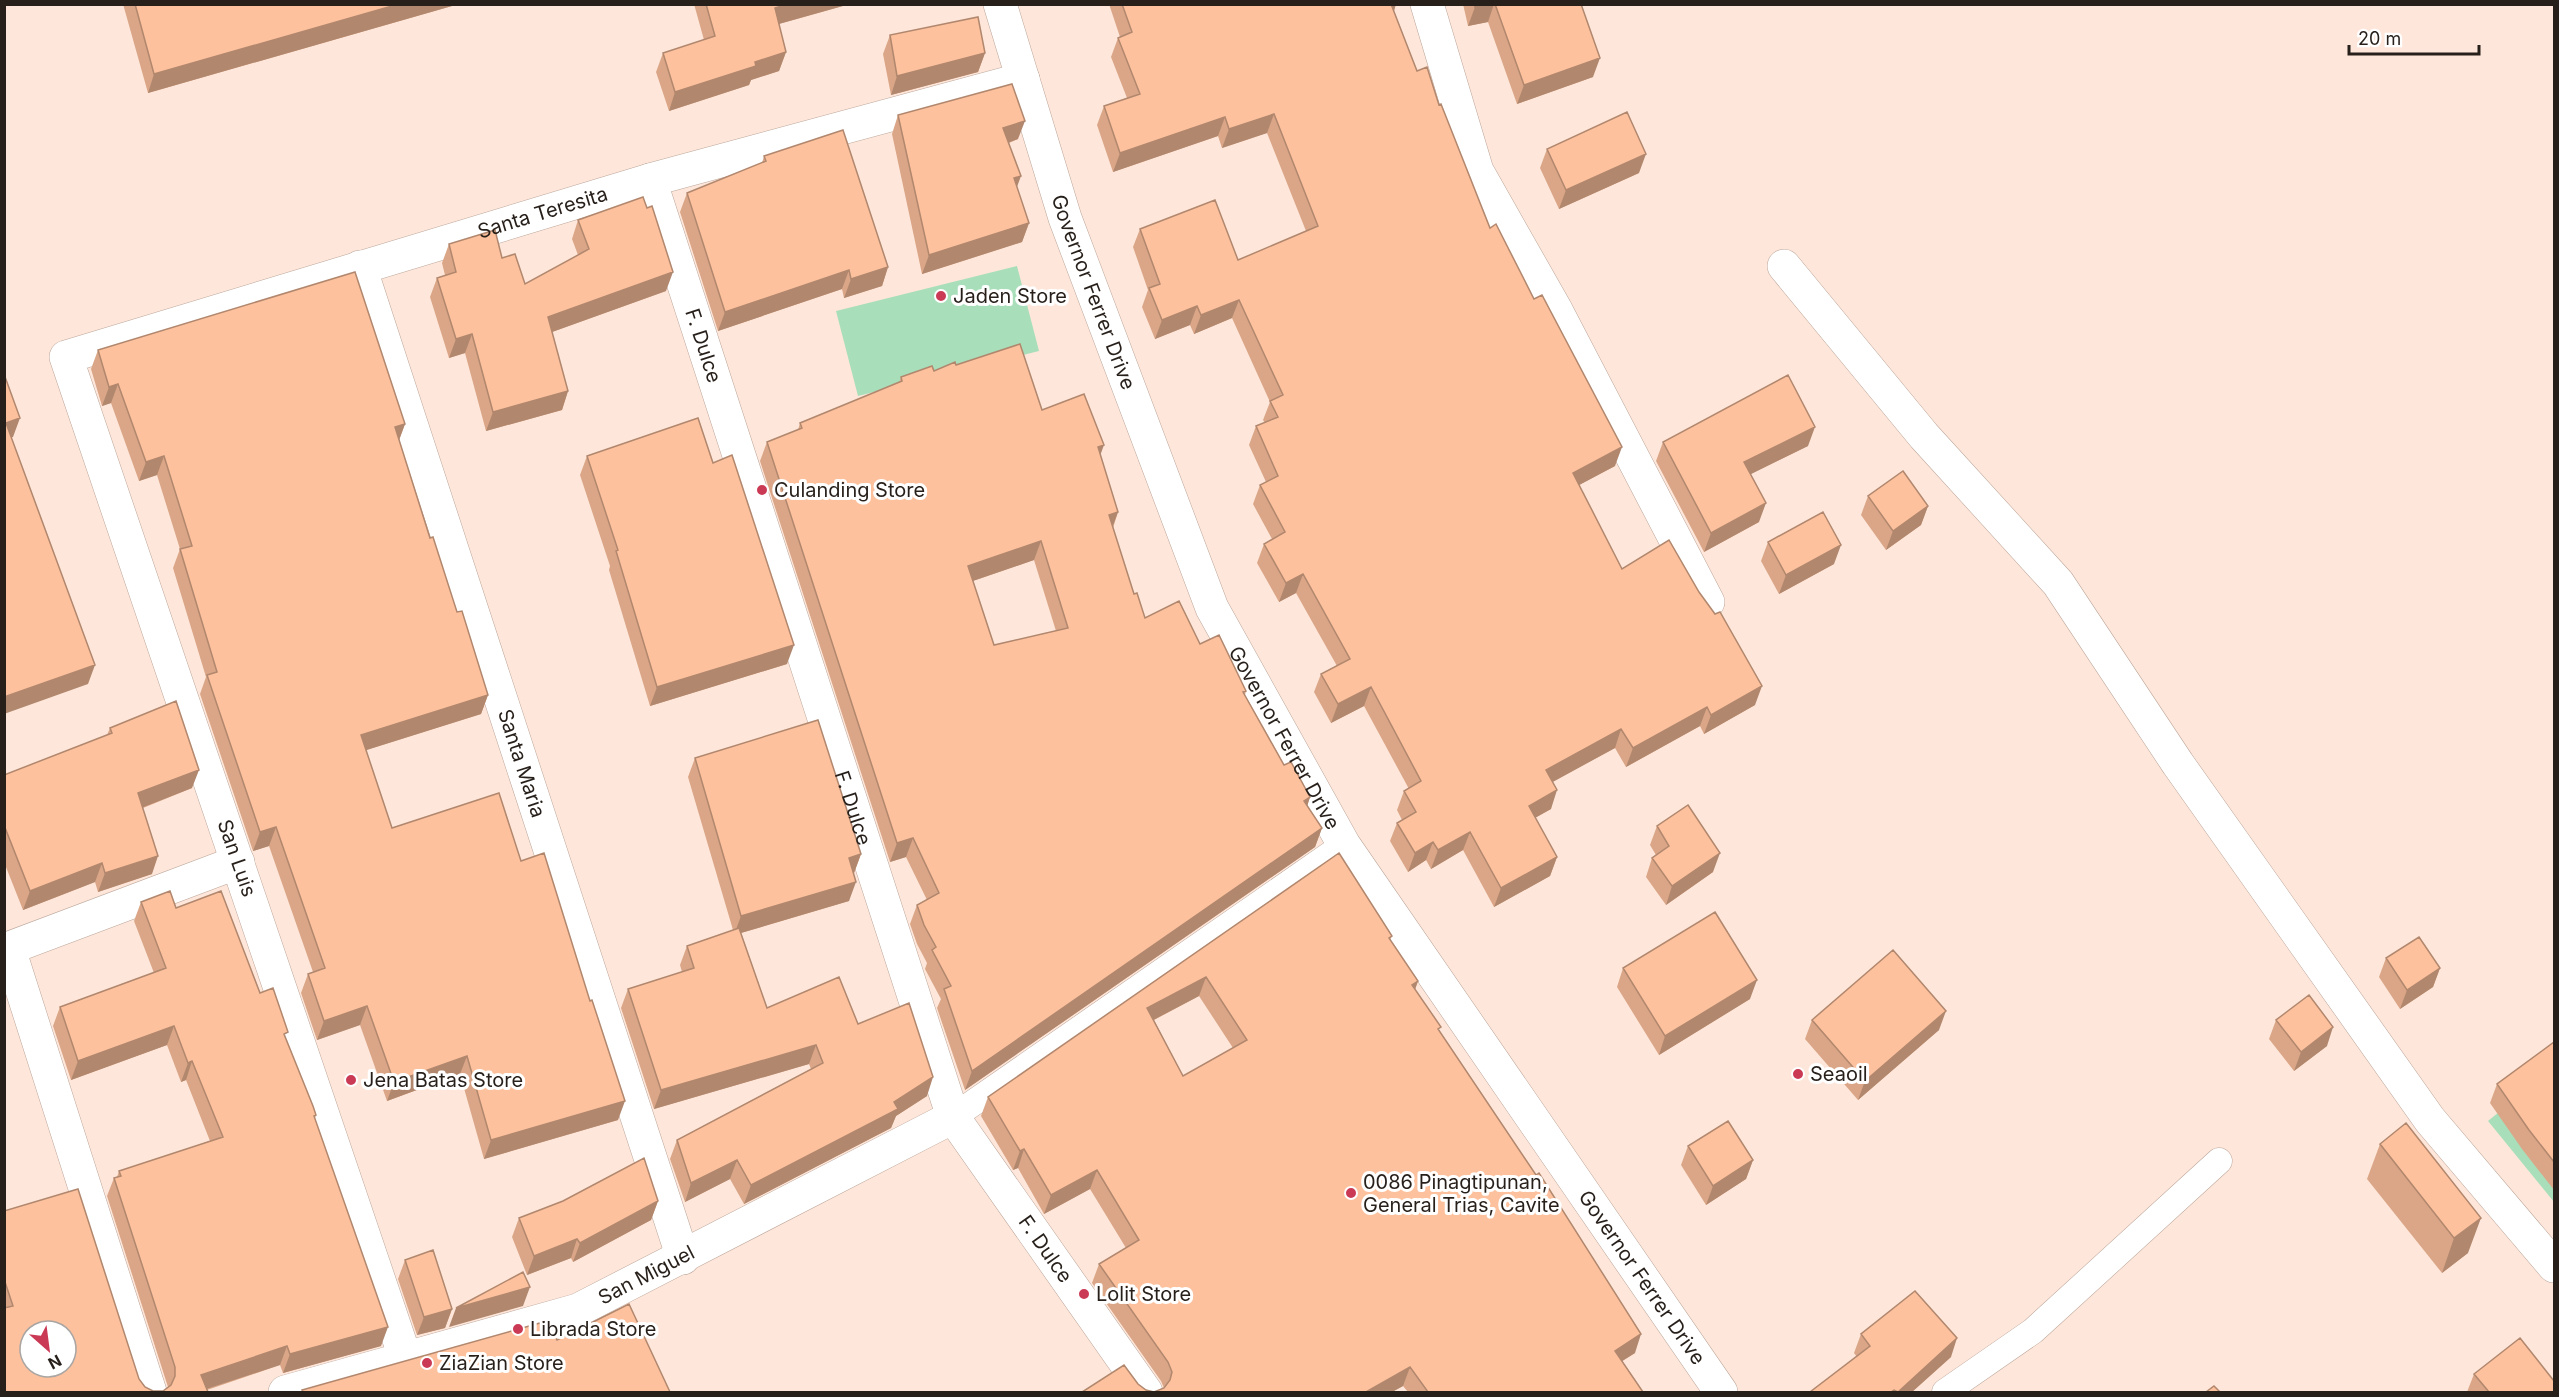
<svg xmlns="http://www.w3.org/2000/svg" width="2559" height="1397" viewBox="0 0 2559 1397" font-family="Inter,sans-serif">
<rect width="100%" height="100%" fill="#fee7da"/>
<path fill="#a9deba" d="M 1017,266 L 1039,351 L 858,396 L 836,311 Z
M 2554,1067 L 2554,1202 L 2488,1121 Z"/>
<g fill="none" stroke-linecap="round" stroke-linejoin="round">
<g stroke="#bca69a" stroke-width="27">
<path id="service" d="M 953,1117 L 1344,845
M 1945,1392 L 2033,1331 L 2219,1161"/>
</g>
<g stroke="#bca69a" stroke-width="34">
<g id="minor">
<path d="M 1427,4 L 1477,171 L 1557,312 L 1708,602"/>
<path id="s1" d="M 650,180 L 953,1117 L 1146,1392"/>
<path d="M 1784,266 L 1924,436 L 2058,583 L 2178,764 L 2430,1120 L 2554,1266"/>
<path id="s2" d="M 360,267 L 683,1258"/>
<path d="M 9,949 L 150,1392"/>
<path d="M 4,950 L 238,862"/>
<path id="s3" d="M 406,1360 L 66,357 L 650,180 L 1023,79"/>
<path id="s4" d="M 285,1392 L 578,1310 L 953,1117"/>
</g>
</g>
<g stroke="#bca69a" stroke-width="34">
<g id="secondary">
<path id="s5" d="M 1000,4 L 1065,218 L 1212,608 L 1344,845 L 1721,1392"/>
</g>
</g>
<use href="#service" stroke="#fff" stroke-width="26"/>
<use href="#minor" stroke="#fff" stroke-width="33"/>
<use href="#secondary" stroke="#fff" stroke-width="33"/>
</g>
<path fill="#daa687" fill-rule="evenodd" d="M 123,4 L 459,4 L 148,93 Z
M 694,4 L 850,4 L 779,24 L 786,52 L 779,71 L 751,80 L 749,85 L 669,111 L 656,72 L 663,53 L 704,40 Z
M 1109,4 L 1396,4 L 1394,11 L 1417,71 L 1439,105 L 1490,228 L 1615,466 L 1579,485 L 1622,569 L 1755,705 L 1704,734 L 1700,726 L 1626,767 L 1615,748 L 1553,781 L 1551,809 L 1535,818 L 1557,857 L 1550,876 L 1494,907 L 1463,850 L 1431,869 L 1426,860 L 1408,872 L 1390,841 L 1397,823 L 1402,820 L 1397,810 L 1404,791 L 1409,789 L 1364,706 L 1331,723 L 1314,692 L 1321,674 L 1337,666 L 1296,593 L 1279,602 L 1257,563 L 1264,544 L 1272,539 L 1253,504 L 1260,485 L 1266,482 L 1249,445 L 1256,426 L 1265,423 L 1263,420 L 1270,402 L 1232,318 L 1194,334 L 1190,325 L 1155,339 L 1142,307 L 1148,290 L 1133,247 L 1140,229 L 1238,260 L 1306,231 L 1267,133 L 1222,148 L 1218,136 L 1113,172 L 1097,125 L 1104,106 L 1127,98 L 1111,57 L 1118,38 L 1120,37 Z
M 1463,4 L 1581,4 L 1593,77 L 1517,104 L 1488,22 L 1468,26 Z
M 890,35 L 985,53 L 978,72 L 891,95 L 883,54 Z
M 898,115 L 1018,139 L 1009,143 L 1017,187 L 1029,223 L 1022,242 L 922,274 L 892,134 Z
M 1547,149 L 1639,173 L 1559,209 L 1540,168 Z
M 764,156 L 888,267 L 882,286 L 844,298 L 842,289 L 718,331 L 680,212 L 687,193 L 762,163 Z
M 578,220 L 666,291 L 552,332 L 568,391 L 562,410 L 486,431 L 465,353 L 449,358 L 430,297 L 437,278 L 445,275 L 442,263 L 449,244 L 502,258 L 525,284 L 578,255 L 572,239 Z
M 98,350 L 405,424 L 399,440 L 430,538 L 488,695 L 481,714 L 366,750 L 392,828 L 521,861 L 618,1120 L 484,1159 L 460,1074 L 387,1101 L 360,1025 L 317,1040 L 301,993 L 308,974 L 313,972 L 269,846 L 253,851 L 200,694 L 206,677 L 173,568 L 180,549 L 157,475 L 139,481 L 111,403 L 102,406 L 91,369 Z
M 956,365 L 1042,410 L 1100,456 L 1118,512 L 1113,528 L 1134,594 L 1145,618 L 1200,644 L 1246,691 L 1245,695 L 1284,765 L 1310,797 L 1307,806 L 1322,828 L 1315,847 L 965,1090 L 937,1008 L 941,999 L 925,969 L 927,963 L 917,944 L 910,924 L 917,905 L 927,900 L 906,857 L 890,862 L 760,461 L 767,442 L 798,430 L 800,423 L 899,383 L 901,377 L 934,371 ZM 1034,560 L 1056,631 L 994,645 L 973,581 Z
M 1663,442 L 1808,446 L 1750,474 L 1759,522 L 1704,552 L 1656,461 Z
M 587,456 L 713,463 L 787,664 L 650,706 L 609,570 L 610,566 L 580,475 Z
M 1868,496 L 1928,506 L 1921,525 L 1886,550 L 1861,515 Z
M 1768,542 L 1834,564 L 1779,594 L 1761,561 Z
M 110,728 L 192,788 L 143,808 L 152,874 L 98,892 L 95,882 L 23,910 L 4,862 L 4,775 L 107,735 Z
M 695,758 L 861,854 L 854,873 L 853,874 L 849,901 L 741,933 L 767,1008 L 858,1024 L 927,1096 L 896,1116 L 891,1128 L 744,1204 L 730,1179 L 685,1202 L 670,1159 L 677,1140 L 811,1069 L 809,1064 L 654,1109 L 621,1008 L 628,989 L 682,972 L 680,965 L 687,946 L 733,930 L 688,777 Z
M 1657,826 L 1713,872 L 1666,905 L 1646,877 L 1652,858 L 1656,855 L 1650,845 Z
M 1339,853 L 1392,936 L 1390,940 L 1418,981 L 1415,990 L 1439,1032 L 1635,1353 L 1622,1361 L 1643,1392 L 1408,1392 L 1403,1386 L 1392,1392 L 1082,1392 L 1138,1384 L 1146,1390 L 1154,1392 L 1164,1388 L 1161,1381 L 1092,1283 L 1099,1264 L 1126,1248 L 1090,1189 L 1044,1214 L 1018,1168 L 1013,1170 L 981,1116 L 988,1097 ZM 1199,996 L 1233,1048 L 1183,1076 L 1154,1020 Z
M 141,902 L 176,908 L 260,993 L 286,1039 L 316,1115 L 315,1118 L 381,1346 L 283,1373 L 280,1365 L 207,1390 L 208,1392 L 4,1392 L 4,1211 L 139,1379 L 145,1387 L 153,1391 L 163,1391 L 168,1387 L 107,1196 L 114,1178 L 117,1177 L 119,1171 L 210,1141 L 186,1080 L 181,1082 L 167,1045 L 71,1080 L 53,1026 L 60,1007 L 154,973 L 134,921 Z
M 2386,958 L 2440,968 L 2433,987 L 2400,1009 L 2379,977 Z
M 1623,968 L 1750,999 L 1659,1055 L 1617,987 Z
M 1812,1020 L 1939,1030 L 1858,1100 L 1805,1039 Z
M 2276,1020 L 2327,1046 L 2294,1071 L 2269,1039 Z
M 2554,1042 L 2554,1190 L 2522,1149 L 2490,1103 L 2497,1084 Z
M 2380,1144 L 2468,1253 L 2442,1273 L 2367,1179 Z
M 1688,1146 L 1753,1160 L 1746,1179 L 1706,1205 L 1681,1165 Z
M 658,1201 L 651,1220 L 573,1262 L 571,1258 L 527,1275 L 512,1237 L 519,1218 Z
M 405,1260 L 452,1309 L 445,1328 L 417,1335 L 398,1279 Z
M 1861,1334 L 1951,1357 L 1912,1392 L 1810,1392 L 1857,1357 L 1854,1353 Z
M 2474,1374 L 2554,1392 L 2467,1392 Z"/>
<path fill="#b1876e" d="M 399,4 L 459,4 L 148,93 L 154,74 Z
M 788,4 L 850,4 L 768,27 L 775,8 Z
M 1388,4 L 1396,4 L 1392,17 Z
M 1487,4 L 1494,4 L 1488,22 L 1468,26 L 1475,7 Z
M 786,52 L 779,71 L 751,80 L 749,85 L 669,111 L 675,92 L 755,62 Z
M 985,53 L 978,72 L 891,95 L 897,76 Z
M 1600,58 L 1593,77 L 1517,104 L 1524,85 Z
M 1274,114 L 1267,133 L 1222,148 L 1229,129 Z
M 1225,117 L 1218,136 L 1113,172 L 1120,153 Z
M 1025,121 L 1018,139 L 996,147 L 1003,128 Z
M 1646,154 L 1639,173 L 1559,209 L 1566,190 Z
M 1021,176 L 1014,195 L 1014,178 Z
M 1029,223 L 1022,242 L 922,274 L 929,255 Z
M 888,267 L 882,286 L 844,298 L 851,279 Z
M 849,270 L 842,289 L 718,331 L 725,312 Z
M 673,272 L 666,291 L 541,336 L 548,317 Z
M 1239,300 L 1232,318 L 1194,334 L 1201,315 Z
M 1197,306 L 1190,325 L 1155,339 L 1162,320 Z
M 472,334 L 465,353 L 449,358 L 456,339 Z
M 118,384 L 111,403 L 102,406 L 109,387 Z
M 568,391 L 562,410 L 486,431 L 493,412 Z
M 20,418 L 13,437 L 4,440 L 6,423 Z
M 405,424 L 398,443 L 395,427 Z
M 1815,427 L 1808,446 L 1737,481 L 1744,462 Z
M 1104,445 L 1097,464 L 1098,447 Z
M 1622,447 L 1615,466 L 1566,492 L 1573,473 Z
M 164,456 L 157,475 L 139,481 L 146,462 Z
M 1766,503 L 1759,522 L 1704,552 L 1711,533 Z
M 1928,506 L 1921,525 L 1886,550 L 1893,531 Z
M 1118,512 L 1111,531 L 1109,515 Z
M 1041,541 L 1034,560 L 961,585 L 968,566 Z
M 1841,545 L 1834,564 L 1779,594 L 1786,575 Z
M 1303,574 L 1296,593 L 1279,602 L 1286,583 Z
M 794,645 L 787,664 L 650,706 L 657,687 Z
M 95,665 L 88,684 L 4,714 L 4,697 Z
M 1762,686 L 1755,705 L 1704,734 L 1711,715 Z
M 1371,687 L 1364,706 L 1331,723 L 1338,704 Z
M 488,695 L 481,714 L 354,754 L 361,735 Z
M 1707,707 L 1700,726 L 1626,767 L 1633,748 Z
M 1621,729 L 1615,748 L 1540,789 L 1546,770 Z
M 199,770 L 192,788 L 131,812 L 138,793 Z
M 1557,790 L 1551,809 L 1522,825 L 1529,806 Z
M 1310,797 L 1304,816 L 1304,801 Z
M 276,827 L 269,846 L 253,851 L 260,832 Z
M 1322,828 L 1315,847 L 965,1090 L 972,1071 Z
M 1470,832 L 1463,850 L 1431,869 L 1438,850 Z
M 913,838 L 906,857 L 890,862 L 897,843 Z
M 1433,842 L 1426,860 L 1408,872 L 1415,853 Z
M 1720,853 L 1713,872 L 1666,905 L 1672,886 Z
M 861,854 L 854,873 L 842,877 L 849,858 Z
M 158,856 L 152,874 L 98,892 L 105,873 Z
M 1557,857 L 1550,876 L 1494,907 L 1501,888 Z
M 102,863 L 95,882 L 23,910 L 30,891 Z
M 856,882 L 849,901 L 734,935 L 741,916 Z
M 2440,968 L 2433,987 L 2400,1009 L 2407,990 Z
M 1206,977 L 1199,996 L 1140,1027 L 1147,1008 Z
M 1757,980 L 1750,999 L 1659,1055 L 1665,1036 Z
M 1418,981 L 1411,1000 L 1412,985 Z
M 367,1006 L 360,1025 L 317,1040 L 324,1021 Z
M 1946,1011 L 1939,1030 L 1858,1100 L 1865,1081 Z
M 174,1026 L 167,1045 L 71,1080 L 78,1061 Z
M 2333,1027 L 2327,1046 L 2294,1071 L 2301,1052 Z
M 816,1045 L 809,1064 L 654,1109 L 661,1090 Z
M 467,1056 L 460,1074 L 387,1101 L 394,1082 Z
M 192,1061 L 186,1080 L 181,1082 L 188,1063 Z
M 933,1077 L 927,1096 L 896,1116 L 891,1128 L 744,1204 L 751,1185 L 894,1102 Z
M 625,1101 L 618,1120 L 484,1159 L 491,1140 Z
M 1024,1149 L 1018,1168 L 1013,1170 L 1020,1151 Z
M 737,1160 L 730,1179 L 685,1202 L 691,1183 Z
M 1753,1160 L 1746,1179 L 1706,1205 L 1713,1186 Z
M 1097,1170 L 1090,1189 L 1044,1214 L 1051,1195 Z
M 658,1201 L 651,1220 L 573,1262 L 580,1243 Z
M 2481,1218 L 2468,1253 L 2442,1273 L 2454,1238 Z
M 577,1239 L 571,1258 L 527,1275 L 534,1256 Z
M 530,1287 L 523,1306 L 449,1327 L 456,1308 Z
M 452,1309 L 445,1328 L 417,1335 L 424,1317 Z
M 388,1327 L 381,1346 L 283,1373 L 290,1354 Z
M 1641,1334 L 1635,1353 L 1608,1370 L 1615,1351 Z
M 1957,1338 L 1951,1357 L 1912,1392 L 1898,1392 Z
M 287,1346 L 280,1365 L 197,1392 L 201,1375 Z
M 1410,1367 L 1403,1386 L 1392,1392 L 1366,1392 Z"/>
<path fill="#fdc19d" stroke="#b1876e" stroke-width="1.5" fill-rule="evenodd" d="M 135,4 L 399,4 L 154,74 Z
M 706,4 L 788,4 L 775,8 L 786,52 L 755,62 L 756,66 L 675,92 L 663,53 L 715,36 Z
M 1122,4 L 1391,4 L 1417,71 L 1427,67 L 1439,105 L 1441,104 L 1490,228 L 1496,224 L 1534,299 L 1542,295 L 1622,447 L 1573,473 L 1622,569 L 1669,540 L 1699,592 L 1715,614 L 1720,612 L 1762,686 L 1711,715 L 1707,707 L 1633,748 L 1621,729 L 1546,770 L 1557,790 L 1529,806 L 1557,857 L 1501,888 L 1470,832 L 1438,850 L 1433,842 L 1415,853 L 1397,823 L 1416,812 L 1404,791 L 1421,781 L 1371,687 L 1338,704 L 1321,674 L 1350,659 L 1303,574 L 1286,583 L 1264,544 L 1285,532 L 1260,485 L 1278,476 L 1256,426 L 1278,417 L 1270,401 L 1283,395 L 1239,300 L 1201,315 L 1197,306 L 1162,320 L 1149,288 L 1160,284 L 1140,229 L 1215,200 L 1238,260 L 1318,226 L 1274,114 L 1229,129 L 1225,117 L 1120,153 L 1104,106 L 1140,94 L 1118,38 L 1132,32 Z
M 1474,4 L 1487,4 L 1475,7 Z
M 1495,4 L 1581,4 L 1600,58 L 1524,85 Z
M 978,17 L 985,53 L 897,76 L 890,35 Z
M 1012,84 L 1025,121 L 1003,128 L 1021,176 L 1014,178 L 1029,223 L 929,255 L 898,115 Z
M 1627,112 L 1646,154 L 1566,190 L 1547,149 Z
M 843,130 L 888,267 L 851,279 L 849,270 L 725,312 L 687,193 L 766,161 L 764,156 Z
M 643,197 L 647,208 L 652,206 L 673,272 L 548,317 L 568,391 L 493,412 L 472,334 L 456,339 L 437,278 L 456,272 L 449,244 L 495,230 L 502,258 L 515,254 L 525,284 L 589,249 L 578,220 Z
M 355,272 L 405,424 L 395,427 L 430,538 L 433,537 L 457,612 L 462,611 L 488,695 L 361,735 L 392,828 L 499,793 L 521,861 L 544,853 L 590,1001 L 592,1000 L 625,1101 L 491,1140 L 467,1056 L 394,1082 L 367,1006 L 324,1021 L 308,974 L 325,968 L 276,827 L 260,832 L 207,675 L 217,672 L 180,549 L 192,546 L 164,456 L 146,462 L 118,384 L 109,387 L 98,350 Z
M 1020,344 L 1042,410 L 1084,394 L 1104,445 L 1098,447 L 1118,512 L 1109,515 L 1134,594 L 1137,593 L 1145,618 L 1179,601 L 1200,644 L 1219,635 L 1246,691 L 1243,692 L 1284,765 L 1291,762 L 1310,797 L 1304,801 L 1322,828 L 972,1071 L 944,989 L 951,986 L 932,950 L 936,947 L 924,925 L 917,905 L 939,893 L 913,838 L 897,843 L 767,442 L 802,428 L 800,423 L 902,381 L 901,377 L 932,366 L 934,371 L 955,362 L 956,365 ZM 1041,541 L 1068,628 L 994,645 L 968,566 Z
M 4,374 L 20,418 L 6,423 L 95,665 L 4,697 Z
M 1788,375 L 1815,427 L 1744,462 L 1766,503 L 1711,533 L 1663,442 Z
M 698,418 L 713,463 L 732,455 L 794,645 L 657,687 L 616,551 L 618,550 L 587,456 Z
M 1903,471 L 1928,506 L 1893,531 L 1868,496 Z
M 1823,512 L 1841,545 L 1786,575 L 1768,542 Z
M 176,701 L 199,770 L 138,793 L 158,856 L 105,873 L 102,863 L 30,891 L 4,825 L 4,775 L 112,733 L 110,728 Z
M 818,720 L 861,854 L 849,858 L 856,882 L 741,916 L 695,758 Z
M 1688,805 L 1720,853 L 1672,886 L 1652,858 L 1669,846 L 1657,826 Z
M 1339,853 L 1392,936 L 1389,938 L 1418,981 L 1412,985 L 1441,1027 L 1438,1029 L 1536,1175 L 1539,1173 L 1641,1334 L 1615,1351 L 1643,1392 L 1428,1392 L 1410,1367 L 1366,1392 L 1082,1392 L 1124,1365 L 1138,1384 L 1146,1390 L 1154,1392 L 1164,1388 L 1170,1380 L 1172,1372 L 1168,1362 L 1099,1264 L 1139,1240 L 1097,1170 L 1051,1195 L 1024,1149 L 1020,1151 L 988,1097 ZM 1206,977 L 1247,1040 L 1183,1076 L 1147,1008 Z
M 170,891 L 176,908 L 221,891 L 260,993 L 273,988 L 288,1032 L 284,1034 L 313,1106 L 316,1115 L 314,1116 L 388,1327 L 290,1354 L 287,1346 L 201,1375 L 208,1392 L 4,1392 L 4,1308 L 13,1306 L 4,1279 L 4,1211 L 78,1189 L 139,1379 L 145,1387 L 153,1391 L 163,1391 L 171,1385 L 175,1376 L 175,1367 L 114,1178 L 121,1176 L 119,1171 L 223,1137 L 192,1061 L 188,1063 L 174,1026 L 78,1061 L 60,1007 L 166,968 L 141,902 ZM 30,1331 L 66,1331 L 66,1367 L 30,1367 Z
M 1715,912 L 1757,980 L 1665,1036 L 1623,968 Z
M 739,928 L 767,1008 L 839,977 L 858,1024 L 909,1003 L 933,1077 L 894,1102 L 898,1109 L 751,1185 L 737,1160 L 691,1183 L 677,1140 L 823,1063 L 816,1045 L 661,1090 L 628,989 L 694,968 L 687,946 Z
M 2419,937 L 2440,968 L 2407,990 L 2386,958 Z
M 1893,950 L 1946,1011 L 1865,1081 L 1812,1020 Z
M 2309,995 L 2333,1027 L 2301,1052 L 2276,1020 Z
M 2554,1042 L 2554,1162 L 2529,1130 L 2497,1084 Z
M 1728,1121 L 1753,1160 L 1713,1186 L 1688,1146 Z
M 2406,1123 L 2481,1218 L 2454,1238 L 2380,1144 Z
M 644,1158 L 658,1201 L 580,1243 L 577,1239 L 534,1256 L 519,1218 L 563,1201 Z
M 433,1250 L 452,1309 L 424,1317 L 405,1260 Z
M 523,1272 L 530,1287 L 456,1308 Z
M 1915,1291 L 1957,1338 L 1898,1392 L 1894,1390 L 1891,1392 L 1810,1392 L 1870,1346 L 1861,1334 Z
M 629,1304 L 670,1392 L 303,1392 L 302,1390 L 547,1321 L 557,1340 Z
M 2520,1338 L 2554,1381 L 2554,1392 L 2489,1392 L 2474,1374 Z
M 2214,1386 L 2220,1392 L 2206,1392 Z"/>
<g fill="#cb3a54" stroke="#fff" stroke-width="2">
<circle cx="941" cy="296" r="6"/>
<circle cx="762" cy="490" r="6"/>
<circle cx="1798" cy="1074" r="6"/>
<circle cx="351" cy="1080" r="6"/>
<circle cx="1351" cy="1193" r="6"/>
<circle cx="1084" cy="1294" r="6"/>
<circle cx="518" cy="1329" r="6"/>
<circle cx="427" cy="1363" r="6"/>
</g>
<g text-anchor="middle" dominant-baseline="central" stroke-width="6" stroke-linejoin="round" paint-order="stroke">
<g font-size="20" fill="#271f1a" stroke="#fff">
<text stroke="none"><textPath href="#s3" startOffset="1557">Santa Teresita</textPath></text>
<text stroke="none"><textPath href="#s5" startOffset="303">Governor Ferrer Drive</textPath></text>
<text stroke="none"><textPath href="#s1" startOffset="174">F. Dulce</textPath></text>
<text stroke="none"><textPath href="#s5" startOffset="789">Governor Ferrer Drive</textPath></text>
<text stroke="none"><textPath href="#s2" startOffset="522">Santa Maria</textPath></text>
<text stroke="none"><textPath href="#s1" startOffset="660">F. Dulce</textPath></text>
<text transform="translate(237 858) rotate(71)">San Luis</text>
<text stroke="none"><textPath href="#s1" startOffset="1146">F. Dulce</textPath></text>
<text stroke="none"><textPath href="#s4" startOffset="381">San Miguel</textPath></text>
<text stroke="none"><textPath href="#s5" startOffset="1437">Governor Ferrer Drive</textPath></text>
</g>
<g font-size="20" fill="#271f1a" stroke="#fff" text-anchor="start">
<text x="953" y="296">Jaden Store</text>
<text x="774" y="490">Culanding Store</text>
<text x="1810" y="1074">Seaoil</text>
<text x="363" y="1080">Jena Batas Store</text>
<text x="1363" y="1182">0086 Pinagtipunan,<tspan x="1363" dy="23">General Trias, Cavite</tspan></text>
<text x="1096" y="1294">Lolit Store</text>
<text x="530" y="1329">Librada Store</text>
<text x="439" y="1363">ZiaZian Store</text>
</g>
</g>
<rect width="2559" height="1397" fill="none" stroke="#271f1a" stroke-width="12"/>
<g transform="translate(48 1349) rotate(152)"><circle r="28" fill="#ffffff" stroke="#a9a5a3" stroke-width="1.5"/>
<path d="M0-4.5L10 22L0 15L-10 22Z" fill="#cb3a54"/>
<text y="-9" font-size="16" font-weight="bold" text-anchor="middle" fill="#271f1a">N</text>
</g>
<path d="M2349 45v9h130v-9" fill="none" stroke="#271f1a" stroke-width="3"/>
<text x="2358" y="45" font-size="18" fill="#271f1a" stroke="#ffffff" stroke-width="4.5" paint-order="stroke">20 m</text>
</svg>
